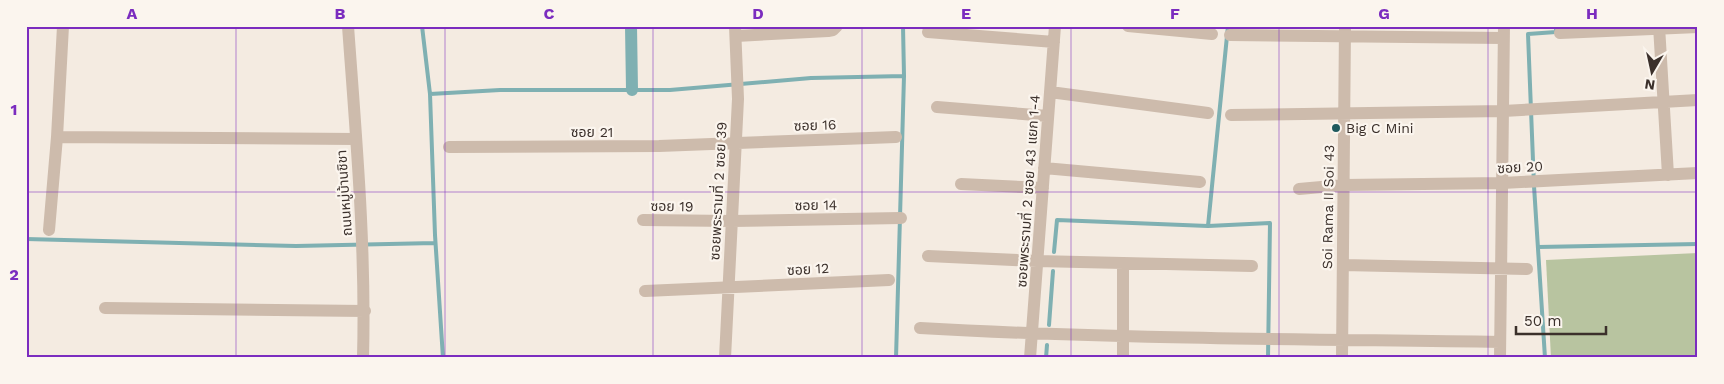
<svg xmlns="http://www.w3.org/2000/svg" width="1724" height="384" viewBox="0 0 1724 384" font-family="'Work Sans','Noto Sans Thai',sans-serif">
<rect width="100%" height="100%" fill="#f4ebe1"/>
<path fill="#b8c4a0" d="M 1698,253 L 1698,358 L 1551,358 L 1546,260 Z"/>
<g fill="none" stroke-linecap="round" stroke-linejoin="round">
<path stroke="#7fb0b2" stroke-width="4" d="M 422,26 L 430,94
M 1208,226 L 1228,26
M 26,239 L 296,246 L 435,243
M 1538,247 L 1698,244
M 1054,252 L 1057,220 L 1208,226 L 1270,223 L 1268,358
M 1049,325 L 1053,271
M 443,358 L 435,235 L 430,94 L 500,90 L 670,90 L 811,78 L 904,76
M 896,358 L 904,76 L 903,26
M 1046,358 L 1047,345
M 1545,358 L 1534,186 L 1528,34 L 1556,32 L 1556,26"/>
<path stroke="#7fb0b2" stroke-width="12" d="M 631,26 L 632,90"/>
<path stroke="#cdbbac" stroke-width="12" d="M 348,26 C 356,137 366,247 363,358
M 1128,26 L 1212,34
M 1659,26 L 1668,175
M 928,32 L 1054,42
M 1560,33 L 1698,27
M 1230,35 L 1503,38
M 736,36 L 828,31 L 833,30 L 837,26
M 1050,92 L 1208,113
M 937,107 L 1048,116
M 1231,115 L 1503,111 L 1698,100
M 57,137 L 356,139
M 449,147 L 659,146 L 896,137
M 1044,168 L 1200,182
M 961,184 L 1043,188
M 1299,189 L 1344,185 L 1502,183 L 1698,173
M 643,220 L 732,221 L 901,218
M 49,230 L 57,137 L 63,26
M 928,256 L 1037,261 L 1252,266
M 1343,265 L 1527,269
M 645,291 L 889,280
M 105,308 L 365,311
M 920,328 C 1113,339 1307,339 1500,342
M 725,358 L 738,99 L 735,26
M 1030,358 L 1055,26
M 1123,358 L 1123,263
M 1342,358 L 1345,26
M 1500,358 L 1504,26"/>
</g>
<path fill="none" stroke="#7b2cbf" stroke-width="1" stroke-opacity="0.55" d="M 236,26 L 236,358M 445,26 L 445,358M 653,26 L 653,358M 862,26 L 862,358M 1071,26 L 1071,358M 1279,26 L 1279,358M 1488,26 L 1488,358M 26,192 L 1698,192"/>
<circle fill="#1f5a5e" stroke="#fbf5ee" stroke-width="2" cx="1336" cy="128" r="5"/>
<g text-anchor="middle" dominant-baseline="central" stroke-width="4.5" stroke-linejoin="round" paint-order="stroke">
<g font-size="14" fill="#3b302b" stroke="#fbf5ee">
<text transform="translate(815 125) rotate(-2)">ซอย 16</text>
<text x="592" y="132">ซอย 21</text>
<text transform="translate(1520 167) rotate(-3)">ซอย 20</text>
<text transform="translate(718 191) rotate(-87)">ซอยพระรามที่ 2 ซอย 39</text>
<text transform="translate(1028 191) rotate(-86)">ซอยพระรามที่ 2 ซอย 43 แยก 1-4</text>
<text transform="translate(344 193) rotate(-94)">ถนนหมู่บ้านชิชา</text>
<text transform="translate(816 205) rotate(-1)">ซอย 14</text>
<text transform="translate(672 206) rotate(1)">ซอย 19</text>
<text transform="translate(1328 207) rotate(-89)">Soi Rama II Soi 43</text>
<text transform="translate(808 269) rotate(-3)">ซอย 12</text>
</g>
<g font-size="14" fill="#3b302b" stroke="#fbf5ee" text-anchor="start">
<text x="1346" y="128">Big C Mini</text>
</g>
</g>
<rect width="1724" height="384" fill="none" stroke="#fbf5ee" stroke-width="55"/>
<g transform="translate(1652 72) rotate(189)" stroke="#fbf5ee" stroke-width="4" paint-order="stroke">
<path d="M0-4L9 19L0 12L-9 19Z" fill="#3b302b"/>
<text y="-8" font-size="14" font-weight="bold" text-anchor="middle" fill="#3b302b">N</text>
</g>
<path d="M1516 326v8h90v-8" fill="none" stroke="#3b302b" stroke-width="2.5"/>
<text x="1524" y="326" font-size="15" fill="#3b302b" stroke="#fbf5ee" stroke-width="4" paint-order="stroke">50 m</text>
<rect x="28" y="28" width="1668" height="328" fill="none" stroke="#7b2cbf" stroke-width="2"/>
<g font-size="16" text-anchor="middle" font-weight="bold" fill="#7b2cbf">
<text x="132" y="19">A</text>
<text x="340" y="19">B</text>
<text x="549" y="19">C</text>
<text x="758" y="19">D</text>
<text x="966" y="19">E</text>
<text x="1175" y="19">F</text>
<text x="1384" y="19">G</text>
<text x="1592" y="19">H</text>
<text x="14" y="115">1</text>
<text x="14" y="280">2</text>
</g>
</svg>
